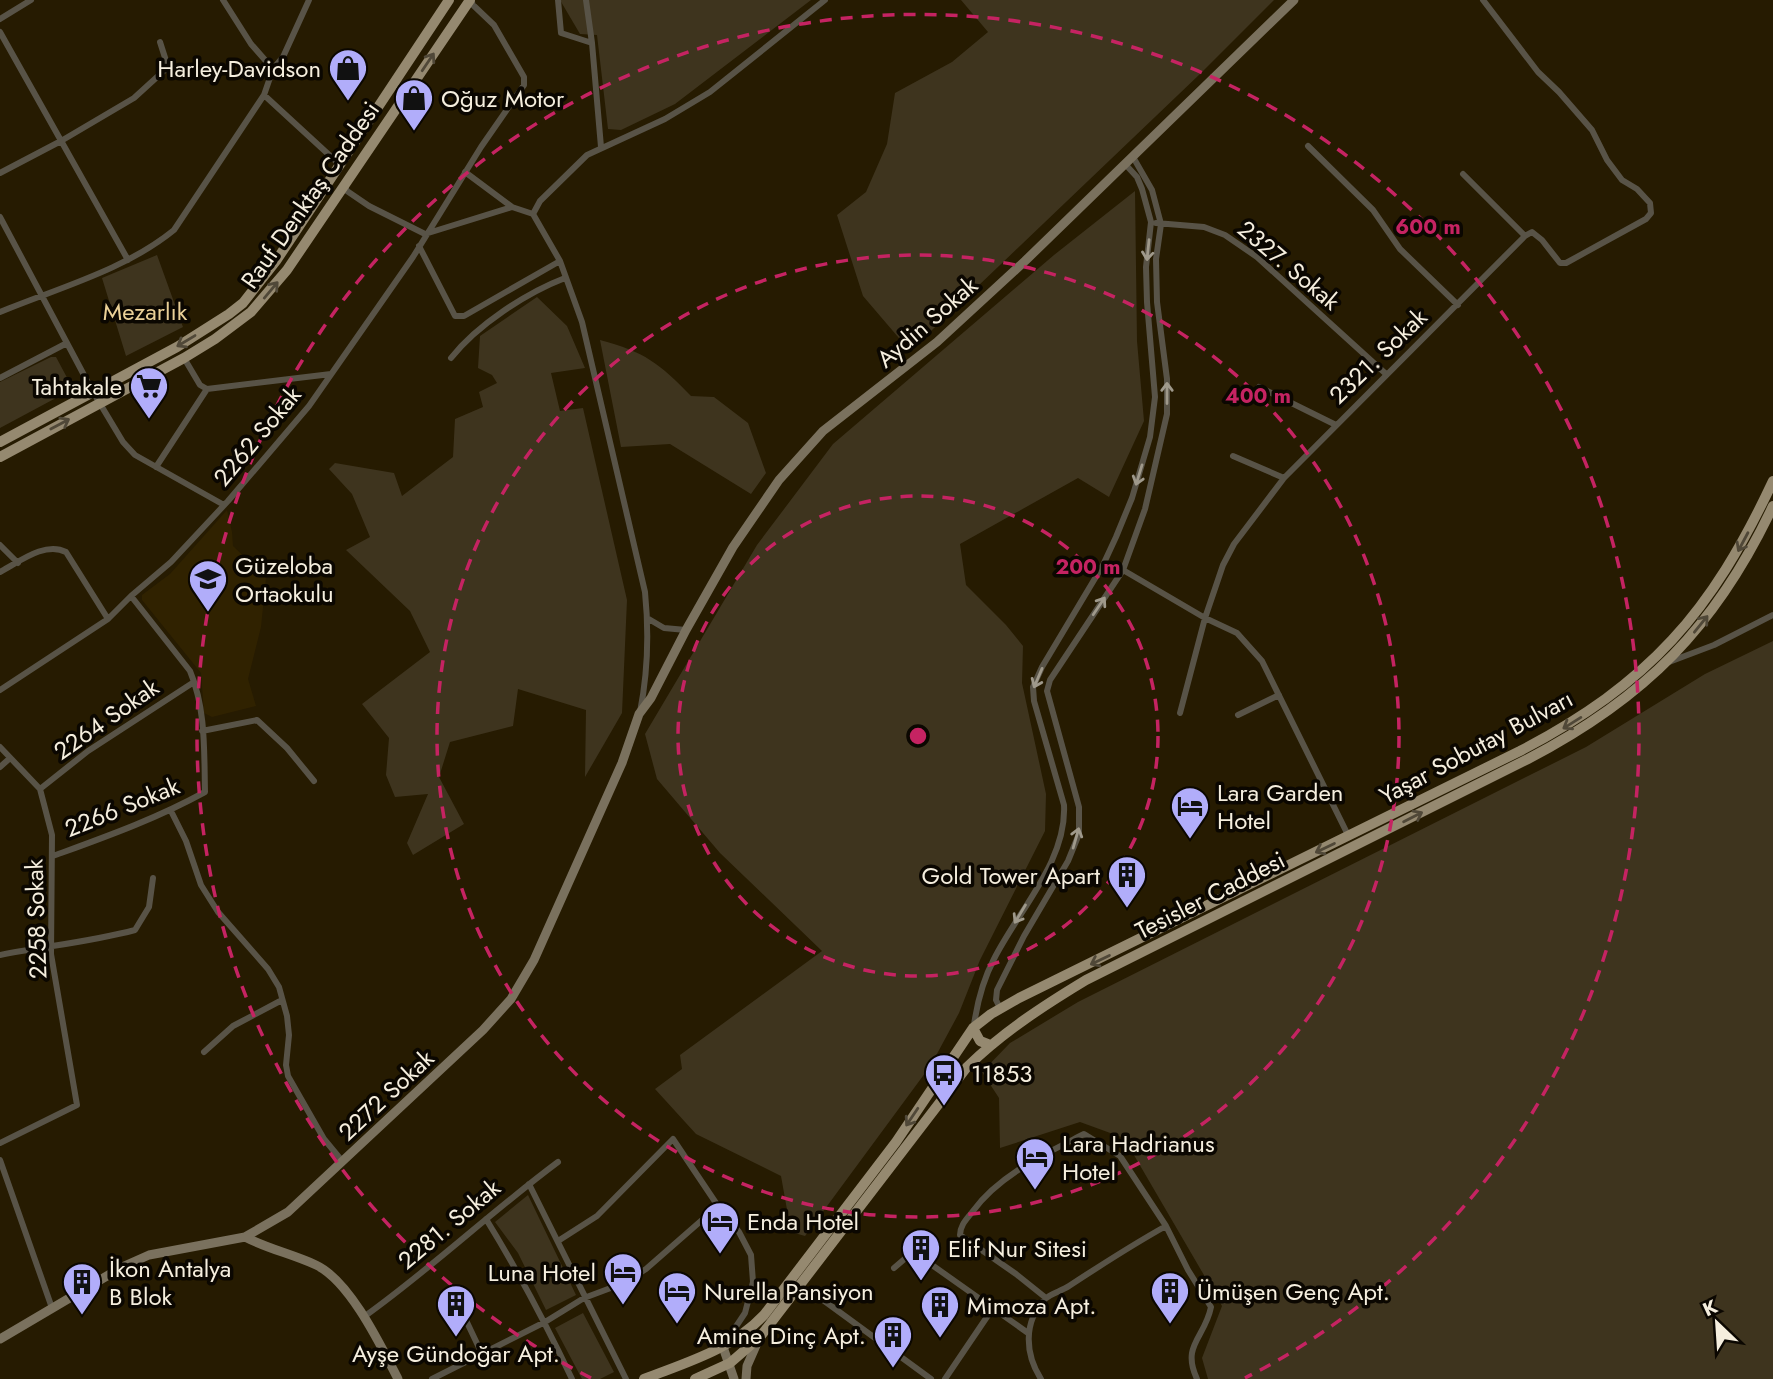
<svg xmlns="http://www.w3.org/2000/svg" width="1773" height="1379" viewBox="0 0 1773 1379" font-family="Jost,sans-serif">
<rect width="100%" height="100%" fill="#261b01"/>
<path fill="#302200" d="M 227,510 L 232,532 L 233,546 L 266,578 L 261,627 L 248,679 L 256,706 L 212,717 L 204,713 L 201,673 L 142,600 L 142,595 L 170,574 Z"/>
<path fill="#3e341e" d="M 560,0 L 811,0 L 675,104 L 621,130 L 608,129 L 597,35 L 580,34 Z
M 961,0 L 1274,0 L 1200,74 L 910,351 L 863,296 L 837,215 L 866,192 L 887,144 L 895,93 L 952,62 L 988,32 Z
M 1135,191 L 1137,341 L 1144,421 L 1109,497 L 1078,478 L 960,544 L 966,585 L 1006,625 L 1023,646 L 1022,683 L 1046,794 L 1045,831 L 980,960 L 959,1013 L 931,1065 L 805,1236 L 791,1232 L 781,1176 L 696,1134 L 655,1089 L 682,1069 L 680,1055 L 822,951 L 720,853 L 657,779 L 645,734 L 757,545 L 833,444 L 1054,255 Z
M 157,255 L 183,327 L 126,356 L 102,278 Z
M 537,297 L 567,326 L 585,368 L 551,373 L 560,411 L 583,408 L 627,600 L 622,713 L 585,777 L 586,710 L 518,689 L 513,726 L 450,742 L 439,777 L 464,824 L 413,855 L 407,843 L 428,794 L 395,797 L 386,775 L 389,738 L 362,704 L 430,652 L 410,611 L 346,550 L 370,537 L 352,494 L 329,469 L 335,463 L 394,473 L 402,496 L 453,457 L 455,419 L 483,407 L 479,392 L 497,383 L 492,375 L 478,368 L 480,336 Z
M 600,340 C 645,352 659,363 691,396 L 714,397 L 748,423 L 766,473 L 751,494 L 670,444 L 621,447 Z
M 51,357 L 56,357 L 71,385 L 69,391 L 0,428 L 0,382 Z
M 1773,641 L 1773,1379 L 1208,1379 L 1202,1358 L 1222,1306 L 1124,1138 L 1080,1122 L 1000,1148 L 999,1098 L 982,1072 L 1010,1043 L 1078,1002 L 1586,747 L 1705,674 Z
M 528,1195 L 576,1295 L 546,1310 L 518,1253 L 495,1222 Z
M 583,1313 L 614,1372 L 600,1379 L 582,1379 L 555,1328 Z"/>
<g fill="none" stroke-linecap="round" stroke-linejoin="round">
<path stroke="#585347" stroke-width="6" d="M 223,0 L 251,44 L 273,69
M 558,0 L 561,33 L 592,43 L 601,147
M 586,0 L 592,43
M 0,19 L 31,0
M 0,32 L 128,260
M 264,95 L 339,164
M 1308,146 L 1373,210 L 1400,249 L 1458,305
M 465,172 L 512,207
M 0,173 L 61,141 L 134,98 L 168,67 L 160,42
M 1463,174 L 1525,236
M 345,186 L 347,191 L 369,206 L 425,234 L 512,207 L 533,214
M 0,217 L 93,392 L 123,442 L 135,455 L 224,505
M 1156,223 L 1204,227 L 1225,235 L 1257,257 L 1386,374
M 419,246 L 455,316 L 464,316 L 560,261
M 0,312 C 58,288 125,270 174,230 L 264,95 L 273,69 L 283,57 L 309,0
M 184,358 L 200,385 L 207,389 L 331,374
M 451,358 C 477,325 526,293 565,278
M 0,378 L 67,343
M 1259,387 L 1336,425
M 1233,456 L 1284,478
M 156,467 L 207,389
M 0,545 L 18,563
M 1123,570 L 1205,618 L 1237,633 L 1262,661 L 1349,837
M 0,572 C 19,562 45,541 66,552 L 108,619
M 647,618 L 664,628 L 686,630
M 1669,662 L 1714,645 L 1773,615
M 0,690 L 108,619 L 131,596 L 171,562 L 228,501 L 309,406 L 413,257 L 481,147 L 524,85 L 524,77 L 494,25 L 473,5 L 471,0
M 640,712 C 648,672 649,632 645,592 L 582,322 L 560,261 L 533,214 L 540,201 L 587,155 L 665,119 L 710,92 L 825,0
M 1180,713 L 1205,618 L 1223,565 L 1234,544 L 1284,478 L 1525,236 L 1532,232 L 1542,240 L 1560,263 L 1566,263 L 1646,219 L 1651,213 L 1650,203 L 1637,189 L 1622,180 L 1607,160 L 1592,130 L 1559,92 L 1538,72 L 1483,0
M 1238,715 L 1279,695
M 202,731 L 257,720 L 287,748 L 314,781
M 0,747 L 40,789 L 52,835 L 51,954 L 77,1105 L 0,1143
M 0,767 L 9,759
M 40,789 L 88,751 L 194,682
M 171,811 L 186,841 L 201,885 L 218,912 L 268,969 L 279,987 L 287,1016 L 289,1035 L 286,1065 L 288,1076 L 324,1139 L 343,1162
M 53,856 C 105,837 156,819 205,792 C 204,751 206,709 190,671 L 131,596
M 0,955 C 46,946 90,942 135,930 L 149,907 L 153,878
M 1000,1008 L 996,1000 L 997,990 L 1024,936 L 1068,861 L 1079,834 L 1079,807 L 1047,691 L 1050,680 L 1123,570 L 1145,509 L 1167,414 L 1167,379 L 1157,302 L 1156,259 L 1161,224 L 1152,190 L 1133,157
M 974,1025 C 977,1004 984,978 994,959 C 1018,911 1067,861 1064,805 L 1034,701 L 1033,687 L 1042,667 L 1103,565 L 1116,537 L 1132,498 L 1150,437 L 1155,397 L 1147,302 L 1146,267 L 1151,222 L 1142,189 L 1137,177 L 1125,164
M 204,1052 L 233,1026 L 282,1000
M 0,1160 L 52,1308
M 529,1184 L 626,1379
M 486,1219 C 518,1271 546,1324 572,1379
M 558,1241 L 597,1216 L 673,1139 L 718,1206 L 739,1232 L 751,1255 L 753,1282 L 745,1313 L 725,1343
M 894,1268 L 908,1256 L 932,1265 L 1028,1333
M 1046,1298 L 1016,1274 L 960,1235 C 960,1225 967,1219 973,1211 C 999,1175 1045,1154 1084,1134 L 1120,1156 L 1166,1226 L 1188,1270 L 1211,1307 C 1205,1338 1181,1345 1197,1379
M 823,1300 L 931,1379
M 365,1316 C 432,1268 492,1211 558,1162
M 464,1316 L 482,1354
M 432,1379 L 545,1322 L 584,1298 L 624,1283 L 646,1269 L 718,1206
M 945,1379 L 993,1308
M 1041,1379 C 1025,1354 1023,1322 1045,1299 C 1051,1293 1062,1291 1069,1286 C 1101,1265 1132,1245 1166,1226"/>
<path stroke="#7a715e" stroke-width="9" d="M 245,1237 C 268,1249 292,1254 316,1265 C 350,1281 381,1346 398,1379
M 0,1339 L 122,1267 L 149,1255 L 245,1237 L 288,1212 L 483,1030 L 511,999 L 534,960 L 622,763 L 639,714 L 651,698 L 686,630 L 733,547 L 779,480 L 823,431 L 937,342 L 1025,261 L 1294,0
M 723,1347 L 734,1379
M 746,1379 L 747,1366 L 758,1341"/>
<path stroke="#958970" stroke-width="10" d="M 0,442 L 177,347 L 229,314 L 243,303 L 276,261 L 449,0
M 0,457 L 184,358 L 215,339 L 251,312 L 287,270 L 470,0
M 973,1028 L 980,1041 L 990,1045
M 644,1379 C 687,1362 731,1350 764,1315 L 896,1142 L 973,1028 L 991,1014 L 1019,998 L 1520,751 C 1650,683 1711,613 1773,481
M 695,1379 L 730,1363 L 760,1337 L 967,1067 C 1003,1032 1043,1006 1086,980 L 1528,759 C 1645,698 1716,627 1773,506"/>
</g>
<defs><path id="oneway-shaft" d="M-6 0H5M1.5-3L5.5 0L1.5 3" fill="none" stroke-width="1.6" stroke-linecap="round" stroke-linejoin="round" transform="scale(1.75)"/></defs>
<g stroke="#504838">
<use href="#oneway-shaft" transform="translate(428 62) rotate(-56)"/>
<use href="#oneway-shaft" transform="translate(271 290) rotate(-50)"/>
<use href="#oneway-shaft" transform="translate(186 341) rotate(149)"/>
<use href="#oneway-shaft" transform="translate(60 424) rotate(-28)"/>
<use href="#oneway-shaft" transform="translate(1743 542) rotate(118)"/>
<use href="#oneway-shaft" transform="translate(1701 624) rotate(-51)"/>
<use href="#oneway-shaft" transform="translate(1572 723) rotate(148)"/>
<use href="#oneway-shaft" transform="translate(1413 817) rotate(-27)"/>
<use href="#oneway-shaft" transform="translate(1325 848) rotate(154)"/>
<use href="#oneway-shaft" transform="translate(1100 960) rotate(154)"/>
<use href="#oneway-shaft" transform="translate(912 1117) rotate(124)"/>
</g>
<g stroke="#9f998b">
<use href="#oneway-shaft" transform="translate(1148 250) rotate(96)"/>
<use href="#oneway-shaft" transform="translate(1167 393) rotate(-90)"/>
<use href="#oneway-shaft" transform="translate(1139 475) rotate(107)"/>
<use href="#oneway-shaft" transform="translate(1099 606) rotate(-56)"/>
<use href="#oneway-shaft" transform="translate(1038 678) rotate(113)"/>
<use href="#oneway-shaft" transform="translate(1076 838) rotate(-74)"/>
<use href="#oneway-shaft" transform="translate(1020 914) rotate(121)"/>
</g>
<g fill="none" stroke="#c52362" stroke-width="3.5" stroke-dasharray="12 9">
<circle cx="918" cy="736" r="240"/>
<circle cx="918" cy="736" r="481"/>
<path d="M591 1378A721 721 0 1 1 1245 1378"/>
</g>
<defs>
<g id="shop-pin" transform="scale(2.0125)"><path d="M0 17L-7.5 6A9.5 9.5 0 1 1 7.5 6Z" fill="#b1adfa" stroke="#0b0701"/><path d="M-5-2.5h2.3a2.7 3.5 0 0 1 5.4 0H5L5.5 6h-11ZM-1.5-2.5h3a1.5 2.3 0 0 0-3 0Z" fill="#111"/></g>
<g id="supermarket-pin" transform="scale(2.0125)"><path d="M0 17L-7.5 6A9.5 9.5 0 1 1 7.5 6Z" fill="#b1adfa" stroke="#0b0701"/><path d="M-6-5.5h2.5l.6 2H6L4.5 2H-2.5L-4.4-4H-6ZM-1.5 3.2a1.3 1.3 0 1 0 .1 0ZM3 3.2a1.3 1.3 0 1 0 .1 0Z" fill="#111"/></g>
<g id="school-pin" transform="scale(2.0125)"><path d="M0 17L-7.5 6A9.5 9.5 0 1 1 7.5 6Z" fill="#b1adfa" stroke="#0b0701"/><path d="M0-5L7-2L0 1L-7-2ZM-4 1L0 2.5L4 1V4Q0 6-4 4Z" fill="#111"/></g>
<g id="hotel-pin" transform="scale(2.0125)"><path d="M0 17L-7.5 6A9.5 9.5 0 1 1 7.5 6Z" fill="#b1adfa" stroke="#0b0701"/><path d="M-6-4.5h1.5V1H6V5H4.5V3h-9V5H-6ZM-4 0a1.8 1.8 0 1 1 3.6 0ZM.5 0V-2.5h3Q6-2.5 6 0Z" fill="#111"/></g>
<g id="building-pin" transform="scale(2.0125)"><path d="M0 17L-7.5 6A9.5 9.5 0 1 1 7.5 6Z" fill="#b1adfa" stroke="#0b0701"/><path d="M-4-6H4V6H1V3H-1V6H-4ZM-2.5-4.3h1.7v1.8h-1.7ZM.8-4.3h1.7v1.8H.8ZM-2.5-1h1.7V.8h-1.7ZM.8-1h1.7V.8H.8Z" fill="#111"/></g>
<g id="bus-pin" transform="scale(2.0125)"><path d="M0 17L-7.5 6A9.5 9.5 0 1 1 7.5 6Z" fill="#b1adfa" stroke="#0b0701"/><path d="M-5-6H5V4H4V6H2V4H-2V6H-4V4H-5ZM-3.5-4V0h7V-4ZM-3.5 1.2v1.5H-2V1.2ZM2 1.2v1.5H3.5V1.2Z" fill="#111"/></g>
</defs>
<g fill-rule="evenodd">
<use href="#shop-pin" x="348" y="68"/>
<use href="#shop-pin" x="414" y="98"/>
<use href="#supermarket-pin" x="149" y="386"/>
<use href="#school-pin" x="208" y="579"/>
<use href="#hotel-pin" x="1190" y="806"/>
<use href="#building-pin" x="1127" y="875"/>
<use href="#bus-pin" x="944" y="1073"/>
<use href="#hotel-pin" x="1035" y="1157"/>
<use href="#hotel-pin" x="720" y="1221"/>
<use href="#building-pin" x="921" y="1248"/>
<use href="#hotel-pin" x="623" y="1272"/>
<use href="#building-pin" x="82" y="1282"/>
<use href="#hotel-pin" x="677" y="1291"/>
<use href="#building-pin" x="1170" y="1291"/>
<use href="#building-pin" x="456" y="1304"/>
<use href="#building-pin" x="940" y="1305"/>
<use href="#building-pin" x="893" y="1335"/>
</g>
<g text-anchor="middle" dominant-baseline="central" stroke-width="7" stroke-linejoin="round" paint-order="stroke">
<g font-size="24" fill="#f5eede" stroke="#0b0701" text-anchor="start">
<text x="321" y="68" text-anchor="end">Harley-Davidson</text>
<text x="441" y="98">Oğuz Motor</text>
<text x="122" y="386" text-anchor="end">Tahtakale</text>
<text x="235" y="565">Güzeloba<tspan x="235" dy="28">Ortaokulu</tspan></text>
<text x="1217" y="792">Lara Garden<tspan x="1217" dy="28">Hotel</tspan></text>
<text x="1100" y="875" text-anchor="end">Gold Tower Apart</text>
<text x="971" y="1073">11853</text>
<text x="1062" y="1143">Lara Hadrianus<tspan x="1062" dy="28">Hotel</tspan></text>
<text x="747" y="1221">Enda Hotel</text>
<text x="948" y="1248">Elif Nur Sitesi</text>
<text x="109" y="1268">İkon Antalya<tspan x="109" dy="28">B Blok</tspan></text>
<text x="596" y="1272" text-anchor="end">Luna Hotel</text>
<text x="704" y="1291">Nurella Pansiyon</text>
<text x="1197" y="1291">Ümüşen Genç Apt.</text>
<text x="967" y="1305">Mimoza Apt.</text>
<text x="866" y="1335" text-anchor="end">Amine Dinç Apt.</text>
<text x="456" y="1353" text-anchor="middle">Ayşe Gündoğar Apt.</text>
</g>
<g font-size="24" fill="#f5eede" stroke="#0b0701">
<text transform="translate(310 195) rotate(-55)">Rauf Denktaş Caddesi</text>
<text transform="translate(1289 265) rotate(40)">2327. Sokak</text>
<text transform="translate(927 322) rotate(-41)">Aydin Sokak</text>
<text transform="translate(1378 356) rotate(-44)">2321. Sokak</text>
<text transform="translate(257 436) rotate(-50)">2262 Sokak</text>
<text transform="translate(106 719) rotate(-35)">2264 Sokak</text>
<text transform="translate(1476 747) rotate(-28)">Yaşar Sobutay Bulvarı</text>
<text transform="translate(122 807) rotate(-22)">2266 Sokak</text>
<text transform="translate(1210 895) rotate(-27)">Tesisler Caddesi</text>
<text transform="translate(36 919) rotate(-92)">2258 Sokak</text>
<text transform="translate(386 1095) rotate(-43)">2272 Sokak</text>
<text transform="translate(449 1224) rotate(-40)">2281. Sokak</text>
</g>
<g font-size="24" fill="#ead097" stroke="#0b0701">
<text x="145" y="311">Mezarlık</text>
</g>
</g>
<circle cx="918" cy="736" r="10" fill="#c52362" stroke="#0b0701" stroke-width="3.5"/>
<g font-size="21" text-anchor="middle" font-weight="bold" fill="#c52362" stroke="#0b0701" stroke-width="7" stroke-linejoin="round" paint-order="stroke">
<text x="1428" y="234">600 m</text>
<text x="1258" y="403">400 m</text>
<text x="1088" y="574">200 m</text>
</g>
<g transform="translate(1717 1323) rotate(335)" stroke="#0b0701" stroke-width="5" paint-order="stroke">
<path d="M0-5L12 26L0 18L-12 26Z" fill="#f5eede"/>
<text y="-10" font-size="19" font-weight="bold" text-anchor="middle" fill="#f5eede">K</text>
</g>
</svg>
